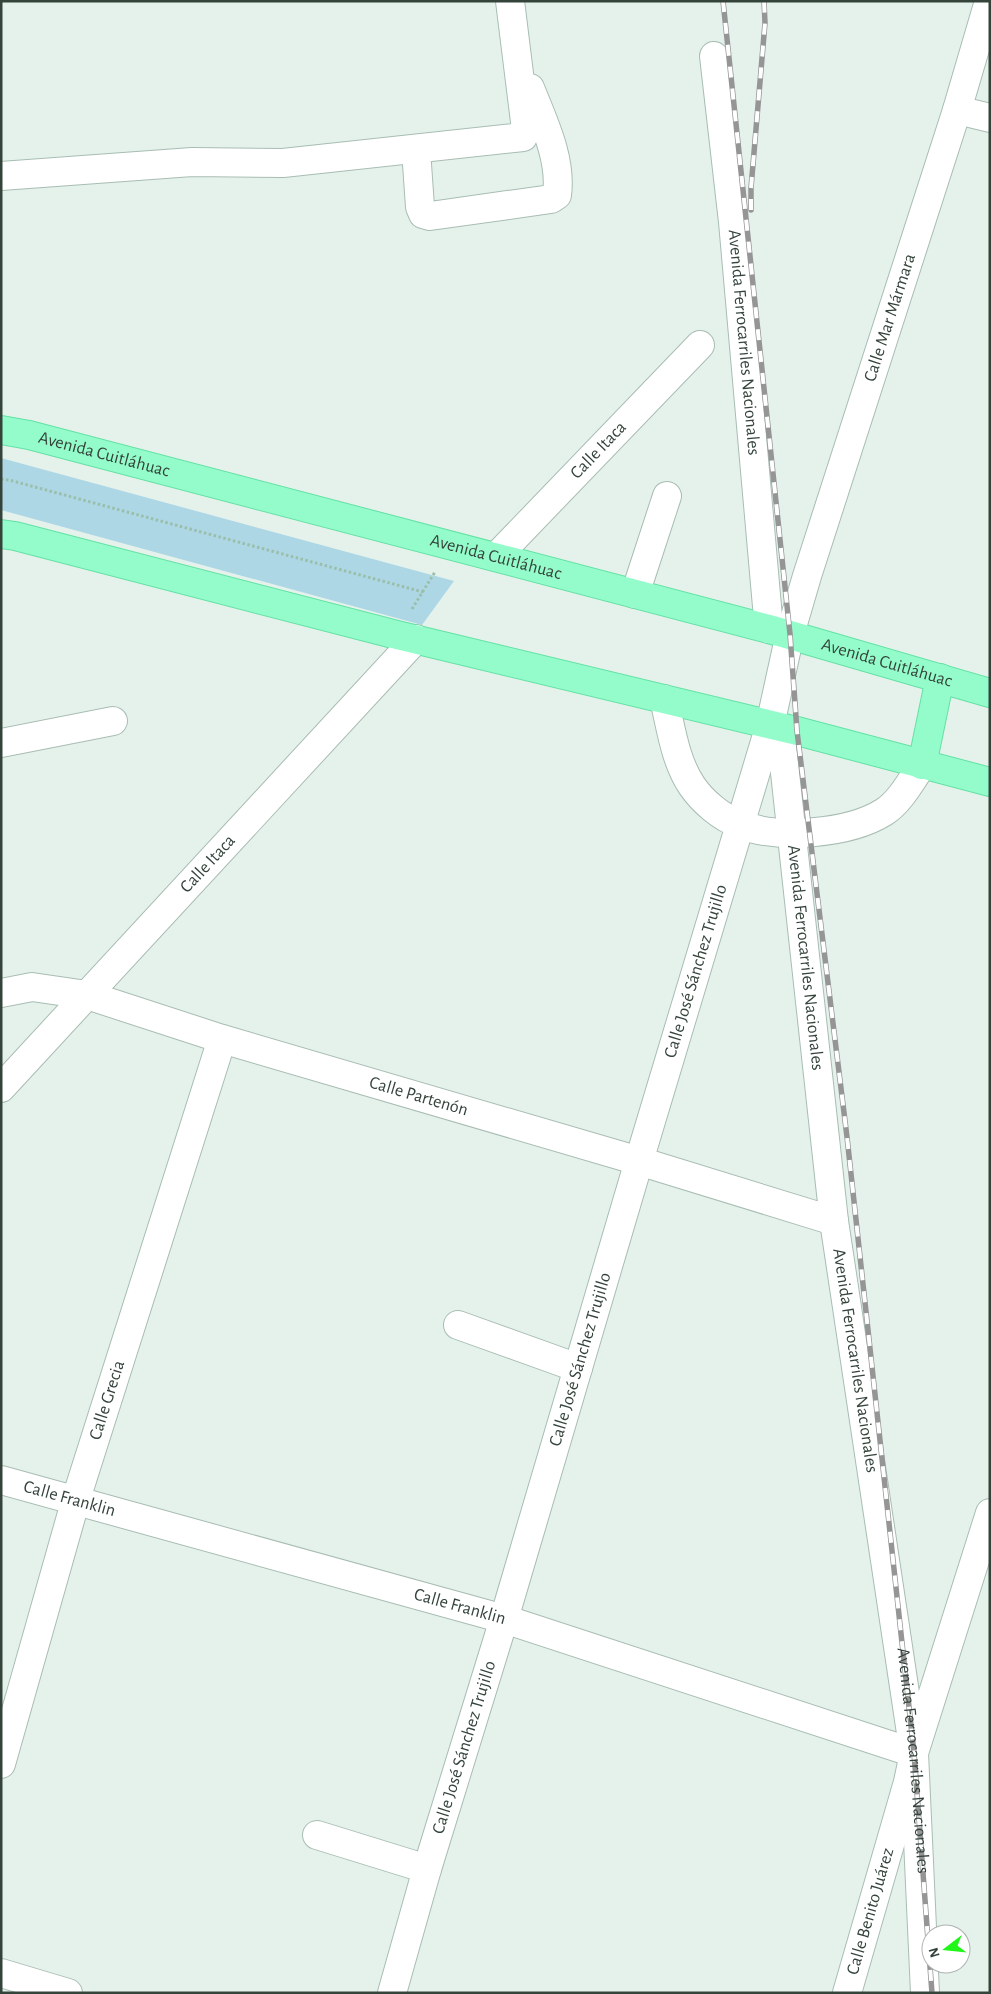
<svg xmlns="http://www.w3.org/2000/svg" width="991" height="1994" viewBox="0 0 991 1994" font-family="'Alegreya Sans',sans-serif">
<rect width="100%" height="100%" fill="#e5f2ec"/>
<path fill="#aed7e6" d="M 1,458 L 454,581 L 422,625 L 1,510 Z"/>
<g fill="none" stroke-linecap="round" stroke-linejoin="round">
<g stroke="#a8bdb2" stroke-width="30">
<g id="minor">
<path id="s1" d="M 714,56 L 733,222 L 769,629"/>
<path d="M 957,110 L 990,118"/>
<path d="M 416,150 L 420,207 L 423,214 L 430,216 L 551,199 L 557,195 C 562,159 543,121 530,88"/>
<path d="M 1,176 L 192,162 L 283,163 L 523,137 L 526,130 L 510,1"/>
<path id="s2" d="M 496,557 L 700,345"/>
<path d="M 635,594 L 667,496"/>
<path d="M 664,699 C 671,728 675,761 692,786 C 703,802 721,817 739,824 C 777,840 849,834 884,812 C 900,802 911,781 922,765"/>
<path id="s3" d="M 780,727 L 834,1221 L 914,1753 L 925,1993"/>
<path d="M 1,743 L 113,721"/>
<path id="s4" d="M 1,993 L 32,987 L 87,995 L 222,1039 L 639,1161 L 834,1221"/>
<path id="s5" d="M 1,1088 L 416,639"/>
<path d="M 458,1325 L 578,1368"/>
<path id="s6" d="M 1,1480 L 504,1619 L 914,1753"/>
<path id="s7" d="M 1,1764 L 76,1499 L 222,1039"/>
<path d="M 317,1835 L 427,1869"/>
<path d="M 1,1973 L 68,1993"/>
<path id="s8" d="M 392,1993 L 427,1869 L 504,1619 L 639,1161 L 770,725 L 790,634 L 807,576 L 957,110 L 989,1"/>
<path id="s9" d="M 847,1993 L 908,1782 L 914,1753 L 990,1513"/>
</g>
</g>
<g stroke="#64e1a4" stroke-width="30">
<g id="major">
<path id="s10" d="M 1,430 L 29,435 L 769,629 L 990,693"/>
<path d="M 1,534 L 15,536 L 397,635 L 797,731 L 990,782"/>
<path d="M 922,765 L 940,678"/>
</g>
</g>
<path stroke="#99bfab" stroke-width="3" stroke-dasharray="2.5 2.5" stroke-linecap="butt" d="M 1,479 L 9,480 L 423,592
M 412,609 L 435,572"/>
<use href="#minor" stroke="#fff" stroke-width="28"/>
<use href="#major" stroke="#94fccb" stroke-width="28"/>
<g stroke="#959595" stroke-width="5.5">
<g id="rail">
<path id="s11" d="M 723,1 L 790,634 L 797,731 L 847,1137 L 914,1753 L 932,1993"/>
<path d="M 751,210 L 751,188 L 765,23 L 764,1"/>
</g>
</g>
<use href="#rail" stroke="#fff" stroke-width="4" stroke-dasharray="11" stroke-linecap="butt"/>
</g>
<g text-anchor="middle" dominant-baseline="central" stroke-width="4.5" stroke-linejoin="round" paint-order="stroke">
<g font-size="18" fill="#35443b" stroke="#fff">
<text stroke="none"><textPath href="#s8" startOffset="1748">Calle Mar Mármara</textPath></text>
<text stroke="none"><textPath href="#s1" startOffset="288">Avenida Ferrocarriles Nacionales</textPath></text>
<text stroke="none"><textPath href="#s2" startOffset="148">Calle Itaca</textPath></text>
<text stroke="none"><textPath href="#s10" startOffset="106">Avenida Cuitláhuac</textPath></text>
<text stroke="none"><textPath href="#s10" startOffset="511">Avenida Cuitláhuac</textPath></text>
<text stroke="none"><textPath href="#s10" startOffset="916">Avenida Cuitláhuac</textPath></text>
<text stroke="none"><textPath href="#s5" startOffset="305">Calle Itaca</textPath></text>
<text stroke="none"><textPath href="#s3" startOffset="232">Avenida Ferrocarriles Nacionales</textPath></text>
<text stroke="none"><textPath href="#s8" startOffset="1066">Calle José Sánchez Trujillo</textPath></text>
<text stroke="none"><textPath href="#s4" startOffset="434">Calle Partenón</textPath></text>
<text stroke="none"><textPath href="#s8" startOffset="661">Calle José Sánchez Trujillo</textPath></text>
<text stroke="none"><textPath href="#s3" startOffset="638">Avenida Ferrocarriles Nacionales</textPath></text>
<text stroke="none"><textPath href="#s7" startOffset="379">Calle Grecia</textPath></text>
<text stroke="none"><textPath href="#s6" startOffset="71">Calle Franklin</textPath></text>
<text stroke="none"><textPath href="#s6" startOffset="476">Calle Franklin</textPath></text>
<text stroke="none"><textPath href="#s8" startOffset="256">Calle José Sánchez Trujillo</textPath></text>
<text stroke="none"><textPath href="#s11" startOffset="1770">Avenida Ferrocarriles Nacionales</textPath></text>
<text stroke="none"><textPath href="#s9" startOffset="85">Calle Benito Juárez</textPath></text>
</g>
</g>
<rect width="991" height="1994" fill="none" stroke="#35443b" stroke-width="5"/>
<g transform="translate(946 1949) rotate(254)"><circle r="24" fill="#ffffff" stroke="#aeb4b1"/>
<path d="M0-4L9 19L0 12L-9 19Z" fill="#20f619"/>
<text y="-8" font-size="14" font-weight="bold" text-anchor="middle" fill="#35443b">N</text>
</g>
</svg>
